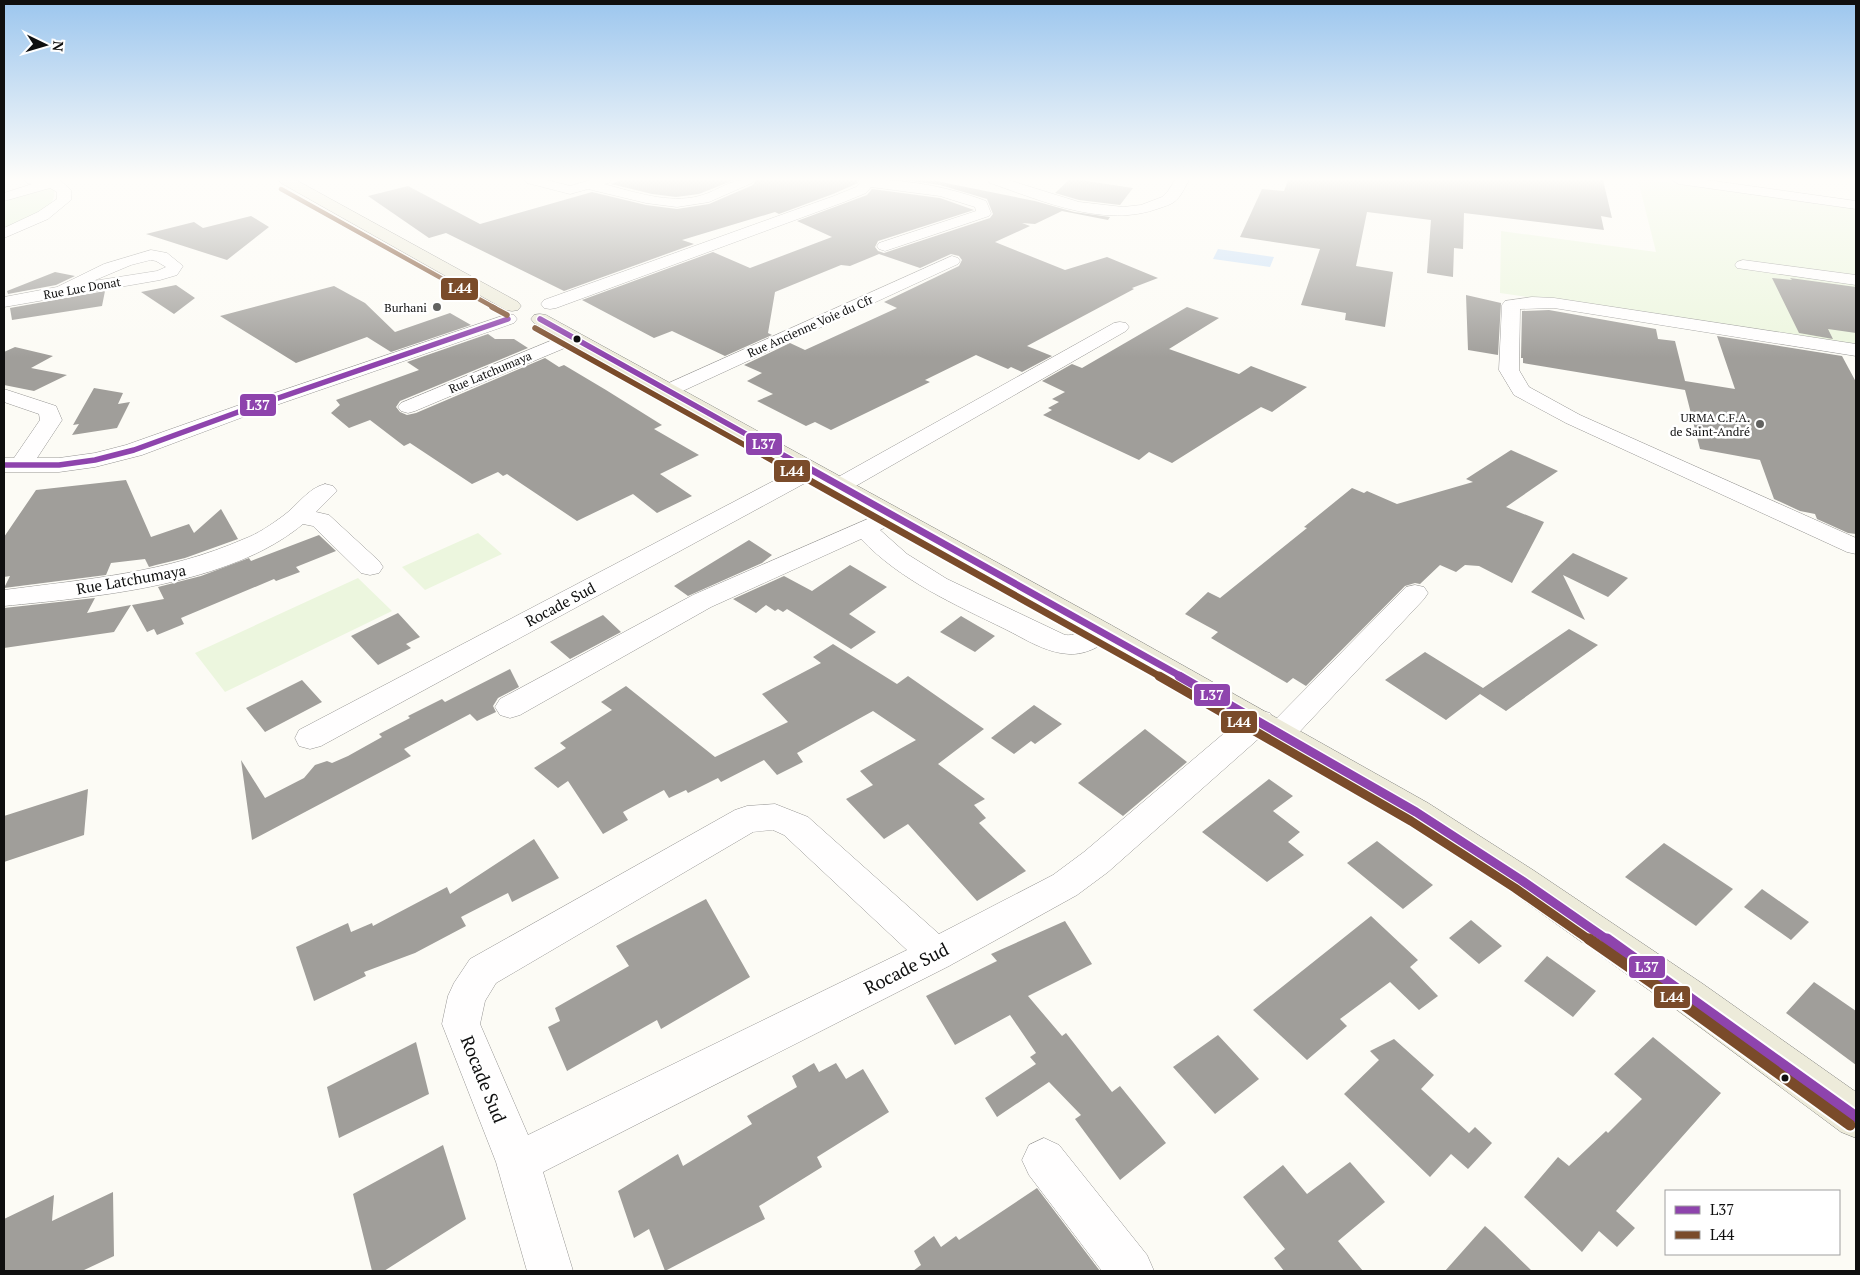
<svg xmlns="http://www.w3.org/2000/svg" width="1860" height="1275" viewBox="0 0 1860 1275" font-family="'PT Serif',serif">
<rect width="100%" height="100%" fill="#fcfbf5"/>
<path fill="#e2f2d5" d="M 44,188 L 54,188 C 60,210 20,223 4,229 L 4,199 Z"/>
<path fill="#ecf6de" d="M 1638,180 L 1650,180 L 1856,209 L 1856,346 L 1500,293 L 1501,231 L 1656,252 Z
M 478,533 L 502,554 L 425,590 L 402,567 Z
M 358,578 L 392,611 L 225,692 L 195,653 Z"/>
<path fill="#cae0f7" d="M 1218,249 L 1274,257 L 1270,267 L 1213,259 Z"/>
<path fill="#a09e9a" d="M 621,180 L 734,180 L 699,194 L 676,197 L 652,194 L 611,184 Z
M 756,180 L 856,180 L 858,183 L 833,194 L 779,214 L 775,212 L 682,240 L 694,244 L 564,291 L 446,233 L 429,238 L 368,196 L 408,186 L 480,224 L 592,192 L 646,205 L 677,209 L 709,204 L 753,185 Z
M 905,180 L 936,181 L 1035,201 L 1074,212 L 1110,217 L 1108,220 L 1062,211 L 1035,224 L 1022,223 L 1030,226 L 995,242 L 1065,270 L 1107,257 L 1158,278 L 1132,288 L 1134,289 L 1027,346 L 1052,356 L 1022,372 L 1011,367 L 1008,369 L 976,355 L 925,380 L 930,382 L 831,430 L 815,422 L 806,426 L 757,401 L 773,394 L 747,381 L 762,373 L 744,365 L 790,343 L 805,350 L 897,308 L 884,302 L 959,266 L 962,260 L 959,256 L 951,254 L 920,268 L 879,254 L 850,266 L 841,265 L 775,292 L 768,333 L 772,335 L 725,356 L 672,331 L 654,338 L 582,300 L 713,252 L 750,268 L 832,237 L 797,221 L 867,195 L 872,189 L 940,198 L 974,210 L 878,241 L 875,247 L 878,251 L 884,253 L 990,218 L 993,214 L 987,199 L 940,185 Z
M 1069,180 L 1080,180 L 1133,188 L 1120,205 L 1079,200 L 1055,193 Z
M 1288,180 L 1603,180 L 1612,218 L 1601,216 L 1604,230 L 1464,213 L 1463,249 L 1454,248 L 1453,277 L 1427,273 L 1431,220 L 1367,212 L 1356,266 L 1393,272 L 1385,327 L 1345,320 L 1346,313 L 1301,305 L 1320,249 L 1240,237 L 1262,189 L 1284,191 Z
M 251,216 L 269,227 L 227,260 L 146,234 L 194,222 L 203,228 Z
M 55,272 L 75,276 L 56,285 L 8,294 L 7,291 Z
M 1772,278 L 1792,280 L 1790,278 L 1856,287 L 1856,333 L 1828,329 L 1833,339 L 1799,333 Z
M 176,285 L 195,298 L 174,314 L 141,292 Z
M 334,286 L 365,303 L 395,332 L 450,313 L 471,325 L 391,352 L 367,337 L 296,363 L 220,316 Z
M 105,291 L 102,306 L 12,320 L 10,308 Z
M 1466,295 L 1501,303 L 1498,355 L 1468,350 Z
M 1187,307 L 1219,318 L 1169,349 L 1239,374 L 1251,366 L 1307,387 L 1272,412 L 1261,407 L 1172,463 L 1149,452 L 1139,460 L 1043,415 L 1052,410 L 1048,408 L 1059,402 L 1052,399 L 1065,392 L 1042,381 L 1072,364 L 1082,368 Z
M 1549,310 L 1656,329 L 1658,339 L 1675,341 L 1685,381 L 1735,389 L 1717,336 L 1842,356 L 1856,382 L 1856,534 L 1848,533 L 1817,519 L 1815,514 L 1800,511 L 1774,499 L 1760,460 L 1700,449 L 1685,390 L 1523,363 L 1523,358 L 1521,358 L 1522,311 Z
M 488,334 L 495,339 L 514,339 L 528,348 L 400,401 L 396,407 L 400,412 L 407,415 L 416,413 L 545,358 L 559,367 L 564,365 L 606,390 L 662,425 L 654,429 L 699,455 L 660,474 L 692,496 L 657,513 L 633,494 L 577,521 L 507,474 L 503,476 L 498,472 L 472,484 L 410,443 L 404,446 L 370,420 L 349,428 L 331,413 L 340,405 L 336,400 L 419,370 L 407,362 Z
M 15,347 L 53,356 L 31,368 L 67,375 L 34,391 L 4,385 L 4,352 Z
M 94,388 L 123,393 L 118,404 L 130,402 L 117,428 L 72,435 L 79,424 L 73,425 Z
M 1511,450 L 1558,471 L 1506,507 L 1544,522 L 1512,583 L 1479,566 L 1465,565 L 1456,572 L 1440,565 L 1420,584 L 1415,583 L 1405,586 L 1306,686 L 1293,678 L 1287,683 L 1211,638 L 1218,632 L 1185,614 L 1208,592 L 1220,598 L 1307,528 L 1304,527 L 1352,488 L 1364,493 L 1367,491 L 1397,504 L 1473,482 L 1466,479 Z
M 126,480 L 151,537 L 189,524 L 194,533 L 221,509 L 238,539 L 185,558 L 156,565 L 149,567 L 145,559 L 111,563 L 106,575 L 4,588 L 10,576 L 4,577 L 4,537 L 36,490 Z
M 319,535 L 336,551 L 296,567 L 300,572 L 276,581 L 274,579 L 181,618 L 184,624 L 157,635 L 154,629 L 147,632 L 132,605 L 164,599 L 158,587 L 201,576 L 249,558 L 251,561 Z
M 749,540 L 772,555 L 762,563 L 688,596 L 674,586 Z
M 1573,553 L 1628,578 L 1608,597 L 1563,575 L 1585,620 L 1531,592 Z
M 850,565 L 887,587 L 849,614 L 876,632 L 851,649 L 787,609 L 783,612 L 778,609 L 775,611 L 766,605 L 756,613 L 733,599 L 784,576 L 812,591 Z
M 95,598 L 87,613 L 131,605 L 114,632 L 4,648 L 4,608 Z
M 398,613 L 420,637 L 406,644 L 411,648 L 378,665 L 351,636 Z
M 603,615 L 621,632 L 570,659 L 550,642 Z
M 961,616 L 995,636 L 975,652 L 940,632 Z
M 1569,629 L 1598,645 L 1506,711 L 1480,694 L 1446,720 L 1385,680 L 1425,652 L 1483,688 Z
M 833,644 L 897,684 L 908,676 L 984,729 L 938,764 L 985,799 L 974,805 L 986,818 L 979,823 L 1026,871 L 977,901 L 908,824 L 884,839 L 846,799 L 873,785 L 860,771 L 916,740 L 873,711 L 797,753 L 803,762 L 777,775 L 764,760 L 721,782 L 718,778 L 688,793 L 686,790 L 669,798 L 664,790 L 623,812 L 628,820 L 603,834 L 568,781 L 558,788 L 534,768 L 566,748 L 560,743 L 612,710 L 601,702 L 626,686 L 715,757 L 788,722 L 762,694 L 821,663 L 813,657 Z
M 510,669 L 519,687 L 498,698 L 493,706 L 496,712 L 477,721 L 470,714 L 404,749 L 411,756 L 252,840 L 241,760 L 265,798 L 304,778 L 315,765 L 327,761 L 332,763 L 348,756 L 382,737 L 379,734 L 410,718 L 408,716 L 442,699 L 445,702 Z
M 302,680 L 322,702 L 265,732 L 246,708 Z
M 1034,705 L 1062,724 L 1035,744 L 1031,741 L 1014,754 L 991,738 Z
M 1145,729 L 1187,762 L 1123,816 L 1078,783 Z
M 1269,779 L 1293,796 L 1273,811 L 1300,832 L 1288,842 L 1304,855 L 1267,882 L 1202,832 Z
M 88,789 L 84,835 L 4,862 L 4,816 Z
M 534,839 L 559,878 L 512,902 L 508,893 L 461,917 L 466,926 L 415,953 L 364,972 L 366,976 L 314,1001 L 296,947 L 348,923 L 351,932 L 372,923 L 373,926 L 447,887 L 450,894 Z
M 1377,841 L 1433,885 L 1403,909 L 1347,863 Z
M 1664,843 L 1733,889 L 1696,926 L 1625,877 Z
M 1762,889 L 1809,922 L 1791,940 L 1744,907 Z
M 706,899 L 750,977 L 661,1029 L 657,1020 L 567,1071 L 548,1027 L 560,1021 L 555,1008 L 629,966 L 616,946 Z
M 1371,916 L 1418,960 L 1410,967 L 1438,996 L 1419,1010 L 1390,982 L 1340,1019 L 1347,1026 L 1307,1060 L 1253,1010 Z
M 1471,920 L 1502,946 L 1479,964 L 1449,938 Z
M 1065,921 L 1092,964 L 1028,996 L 1062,1036 L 1066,1033 L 1112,1092 L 1120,1086 L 1166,1143 L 1120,1180 L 1075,1119 L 1081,1115 L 1049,1082 L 997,1117 L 985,1098 L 1036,1064 L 1030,1057 L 1036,1053 L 1010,1015 L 955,1045 L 926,996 L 997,961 L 991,954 Z
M 1547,956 L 1596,991 L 1573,1017 L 1524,981 Z
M 1814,982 L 1856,1011 L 1856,1065 L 1786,1013 Z
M 1218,1035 L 1259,1079 L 1215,1114 L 1173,1067 Z
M 1653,1037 L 1721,1093 L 1616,1211 L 1635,1228 L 1617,1247 L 1599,1231 L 1582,1252 L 1524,1197 L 1558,1157 L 1569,1166 L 1606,1131 L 1608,1133 L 1642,1099 L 1614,1074 Z
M 1394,1039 L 1434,1075 L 1421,1089 L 1469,1133 L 1475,1127 L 1492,1143 L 1468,1169 L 1451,1154 L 1430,1177 L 1344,1094 L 1379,1060 L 1370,1051 Z
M 416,1042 L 429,1094 L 339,1138 L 327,1087 Z
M 814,1063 L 819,1072 L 836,1063 L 846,1079 L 863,1069 L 889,1112 L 817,1157 L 822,1167 L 759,1206 L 765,1219 L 665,1271 L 649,1229 L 634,1238 L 618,1191 L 678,1154 L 683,1166 L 752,1124 L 747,1116 L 797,1087 L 792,1076 Z
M 443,1145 L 466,1219 L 384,1271 L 372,1271 L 353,1194 Z
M 1350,1162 L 1385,1202 L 1338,1241 L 1363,1271 L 1284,1271 L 1274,1258 L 1285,1249 L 1243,1197 L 1283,1165 L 1307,1194 Z
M 1037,1188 L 1100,1271 L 913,1271 L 921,1265 L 914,1251 L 934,1236 L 941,1247 L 956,1236 L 959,1240 Z
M 113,1192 L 114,1256 L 82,1271 L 4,1271 L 4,1219 L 54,1195 L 52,1221 Z
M 1485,1226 L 1494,1234 L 1532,1271 L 1445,1271 Z"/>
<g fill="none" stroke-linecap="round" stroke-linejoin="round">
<g stroke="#969593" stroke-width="1">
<path id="minor" d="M 25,180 L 60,180 L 71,190 L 71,200 L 48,219 L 4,238 L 4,228 L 38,212 L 57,199 L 57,192 L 50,188 L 4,201 L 4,193 L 32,184 L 27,183 Z
M 525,180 L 547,180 L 570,186 L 590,180 L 611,180 L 609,183 L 604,184 C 634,192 669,204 699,196 C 722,190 728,178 754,180 L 752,183 L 709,202 L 677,207 L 646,203 L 588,189 L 570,194 L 527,183 Z
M 858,180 C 901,178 946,186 986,201 L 991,213 L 989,216 L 885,251 L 879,249 L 877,246 L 879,243 L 976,211 L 975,207 L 940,196 L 871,187 L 866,193 L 844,202 L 556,308 L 550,309 L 544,308 L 541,304 L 544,300 L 834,196 L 856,187 L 860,183 Z
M 988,180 L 1008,180 L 1079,202 L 1123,207 L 1141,205 L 1162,197 L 1168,191 L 1175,180 L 1189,180 C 1185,187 1181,197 1174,202 C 1170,205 1165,206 1160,208 C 1104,229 1043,201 990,183 Z
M 1672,180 L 1707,180 L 1856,201 L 1856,209 L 1679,184 Z
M 151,250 L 167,253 L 183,266 L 177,275 L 160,280 L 4,307 L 4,297 L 57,287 L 104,264 ZM 151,260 L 156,261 L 166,267 L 157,271 L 93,281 L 131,265 Z
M 952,256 L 958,258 L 960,261 L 958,264 L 674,395 L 667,397 L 660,395 L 657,391 L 660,387 Z
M 1743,260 L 1856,275 L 1856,285 L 1737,268 L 1735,265 L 1737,262 Z
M 1532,297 L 1554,298 L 1856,344 L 1856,356 L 1554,308 L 1520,309 L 1519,370 L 1529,387 L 1580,415 L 1856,538 L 1856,554 L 1847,552 L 1566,423 L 1514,395 L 1499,370 L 1502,305 L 1505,301 Z
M 508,314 L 514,315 L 517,319 L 514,323 L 259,411 L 142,455 L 95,467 L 59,472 L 4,472 L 4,458 L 14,458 L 40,420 L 39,414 L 4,402 L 4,389 L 56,406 L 62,420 L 37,458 L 59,458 L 95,453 L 126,445 L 245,403 Z
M 1120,322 L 1126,323 L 1129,327 L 1126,331 L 847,491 L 839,493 L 831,491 L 828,486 L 831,481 L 1114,323 Z
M 572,332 L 579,334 L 581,338 L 579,342 L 415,411 L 408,413 L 401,411 L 398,407 L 401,403 Z
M 810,464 L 818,466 L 821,471 L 818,476 L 321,746 L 310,749 L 299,746 L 295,738 L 299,730 L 802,466 Z
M 325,484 L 333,486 L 337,491 L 316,512 L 329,515 L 379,561 L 383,567 L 379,573 L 370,575 L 361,573 L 313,526 L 303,524 C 230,585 96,597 4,606 L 4,590 C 88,579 166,573 244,539 C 258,534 272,524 283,516 C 297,506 308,488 325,484 Z
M 893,508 L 901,510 L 905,515 L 901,520 L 880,530 L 907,554 L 947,579 L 1065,635 C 1084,637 1089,619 1111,625 L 1115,631 C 1106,645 1086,655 1069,654 C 1046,653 1025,639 1005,629 C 954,604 901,581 861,539 L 711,607 L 520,715 L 510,718 L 500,715 L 495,707 L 500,699 L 693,595 Z
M 1415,585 L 1424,587 L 1428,593 L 1424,599 L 1291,741 L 1280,744 L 1269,741 L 1265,733 L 1108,872 L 1077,895 L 949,966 L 543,1172 L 573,1271 L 527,1271 L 496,1162 L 442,1024 L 448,996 L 454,983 L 470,959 L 735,810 L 747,806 L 775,804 L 808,817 L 939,934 L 1053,875 L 1084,852 L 1248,713 L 1259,710 L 1270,713 L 1274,721 L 1406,587 ZM 773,830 L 784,835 L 907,950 L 528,1135 L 480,1024 L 485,1001 L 496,983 L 753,832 Z
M 1044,1138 L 1059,1145 L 1147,1255 L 1154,1271 L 1102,1271 L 1029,1175 L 1022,1160 L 1029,1145 Z"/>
</g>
<g stroke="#838380" stroke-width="1">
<path id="major" d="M 279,180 L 296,180 L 518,302 L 521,306 L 518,310 L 512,311 L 506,310 L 281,183 Z
M 540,314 L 546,315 L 1111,625 L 1428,803 L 1533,870 L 1703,984 L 1856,1092 L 1856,1138 L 1841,1132 L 1677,1010 L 1509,890 L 1404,821 L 1091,637 L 534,323 L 531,319 L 534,315 Z"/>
</g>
<use href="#minor" fill="#fffefe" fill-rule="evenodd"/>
<use href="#major" fill="#edebda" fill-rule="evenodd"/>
<g stroke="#fff" stroke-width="8">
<path id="bus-1-far3" d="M 540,319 L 812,471
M 4,465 L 59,465 L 95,460 L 134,450 L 252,407 L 508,319"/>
</g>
<g stroke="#fff" stroke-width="11">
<path id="bus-1-far2" d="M 810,469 L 1182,677"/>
</g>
<g stroke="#fff" stroke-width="12">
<path id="bus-1-far1" d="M 1179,676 L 1416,812 L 1521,880 L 1609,941"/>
</g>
<g stroke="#fff" stroke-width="15">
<path id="bus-1" d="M 1607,939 L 1856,1117"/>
</g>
<g stroke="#fff" stroke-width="6">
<path id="bus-2-far4" d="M 281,189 L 495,308"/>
</g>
<g stroke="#fff" stroke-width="8">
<path id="bus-2-far3" d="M 492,307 L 507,315
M 535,328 L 791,471"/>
</g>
<g stroke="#fff" stroke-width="11">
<path id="bus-2-far2" d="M 789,469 L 1161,677"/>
</g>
<g stroke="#fff" stroke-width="12">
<path id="bus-2-far1" d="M 1159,676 L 1411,821 L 1515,888 L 1591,941"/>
</g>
<g stroke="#fff" stroke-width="15">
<path id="bus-2" d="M 1589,939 L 1684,1005 L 1850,1125"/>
</g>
<use href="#bus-1-far3" stroke="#8e44ad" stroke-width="5.5"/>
<use href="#bus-1-far2" stroke="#8e44ad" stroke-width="7"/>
<use href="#bus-1-far1" stroke="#8e44ad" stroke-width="9"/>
<use href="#bus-1" stroke="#8e44ad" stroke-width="11"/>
<use href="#bus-2-far4" stroke="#7a4b2a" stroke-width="4.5"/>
<use href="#bus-2-far3" stroke="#7a4b2a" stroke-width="5.5"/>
<use href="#bus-2-far2" stroke="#7a4b2a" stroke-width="7"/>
<use href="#bus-2-far1" stroke="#7a4b2a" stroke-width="9"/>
<use href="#bus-2" stroke="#7a4b2a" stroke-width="11"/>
</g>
<linearGradient id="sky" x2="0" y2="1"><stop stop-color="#9cc6ee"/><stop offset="0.5" stop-color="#fefdfa"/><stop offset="1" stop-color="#fefdfa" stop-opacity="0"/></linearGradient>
<rect width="1860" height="358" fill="url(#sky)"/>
<g fill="#626260" stroke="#fff" stroke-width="2">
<circle cx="437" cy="307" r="5"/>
<circle cx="1760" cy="424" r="5"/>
</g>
<g fill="#0f0f0f" stroke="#fff" stroke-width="2">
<circle cx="577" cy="339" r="4.5"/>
<circle cx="1785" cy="1078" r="4.5"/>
</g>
<g text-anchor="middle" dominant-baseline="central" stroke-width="5" stroke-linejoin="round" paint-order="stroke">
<g font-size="12" fill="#0f0f0f" stroke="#fff">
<text transform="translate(82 288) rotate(-10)">Rue Luc Donat</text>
<text transform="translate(810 326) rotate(-24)">Rue Ancienne Voie du Cfr</text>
<text transform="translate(490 372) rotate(-23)">Rue Latchumaya</text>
</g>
<g font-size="12" fill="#0f0f0f" stroke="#fff" text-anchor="end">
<text x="427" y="307">Burhani</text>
<text x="1750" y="417">URMA C.F.A.<tspan x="1750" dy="14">de Saint-André</tspan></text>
</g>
<g font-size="15" fill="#0f0f0f" stroke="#fff">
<text transform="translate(131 579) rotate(-10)">Rue Latchumaya</text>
<text transform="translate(560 604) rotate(-28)">Rocade Sud</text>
</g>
<g font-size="18" fill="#0f0f0f" stroke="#fff">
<text transform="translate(906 968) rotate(-27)">Rocade Sud</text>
<text transform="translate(484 1079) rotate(68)">Rocade Sud</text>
</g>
</g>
<g stroke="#fff" stroke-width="2">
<rect x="440" y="277" width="39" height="24" rx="5" fill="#7a4b2a"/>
<rect x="239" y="393" width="38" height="24" rx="5" fill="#8e44ad"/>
<rect x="745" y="432" width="38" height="24" rx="5" fill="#8e44ad"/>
<rect x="773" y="459" width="38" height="24" rx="5" fill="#7a4b2a"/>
<rect x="1193" y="683" width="38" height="24" rx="5" fill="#8e44ad"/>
<rect x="1220" y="710" width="38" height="24" rx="5" fill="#7a4b2a"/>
<rect x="1628" y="955" width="38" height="24" rx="5" fill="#8e44ad"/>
<rect x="1653" y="985" width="38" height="24" rx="5" fill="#7a4b2a"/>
</g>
<g font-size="14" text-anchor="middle" font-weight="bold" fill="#fff">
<text x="460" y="293">L44</text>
<text x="258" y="410">L37</text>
<text x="764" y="449">L37</text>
<text x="792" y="476">L44</text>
<text x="1212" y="700">L37</text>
<text x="1239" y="727">L44</text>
<text x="1647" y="972">L37</text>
<text x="1672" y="1002">L44</text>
</g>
<rect width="1860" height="1275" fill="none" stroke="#0f0f0f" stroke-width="10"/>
<rect x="1665" y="1190" width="175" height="65" fill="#ffffff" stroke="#9f9f9f"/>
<rect x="1675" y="1206" width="25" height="8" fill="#8e44ad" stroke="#9f9f9f"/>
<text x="1710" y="1215" font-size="15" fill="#0f0f0f">L37</text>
<rect x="1675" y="1231" width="25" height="8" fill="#7a4b2a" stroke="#9f9f9f"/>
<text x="1710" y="1240" font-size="15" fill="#0f0f0f">L44</text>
<g transform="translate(45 45) rotate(95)" stroke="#ffffff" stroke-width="4" paint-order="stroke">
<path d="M0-4L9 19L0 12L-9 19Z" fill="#0f0f0f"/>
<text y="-8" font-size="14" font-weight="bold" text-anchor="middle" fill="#0f0f0f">N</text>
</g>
</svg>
